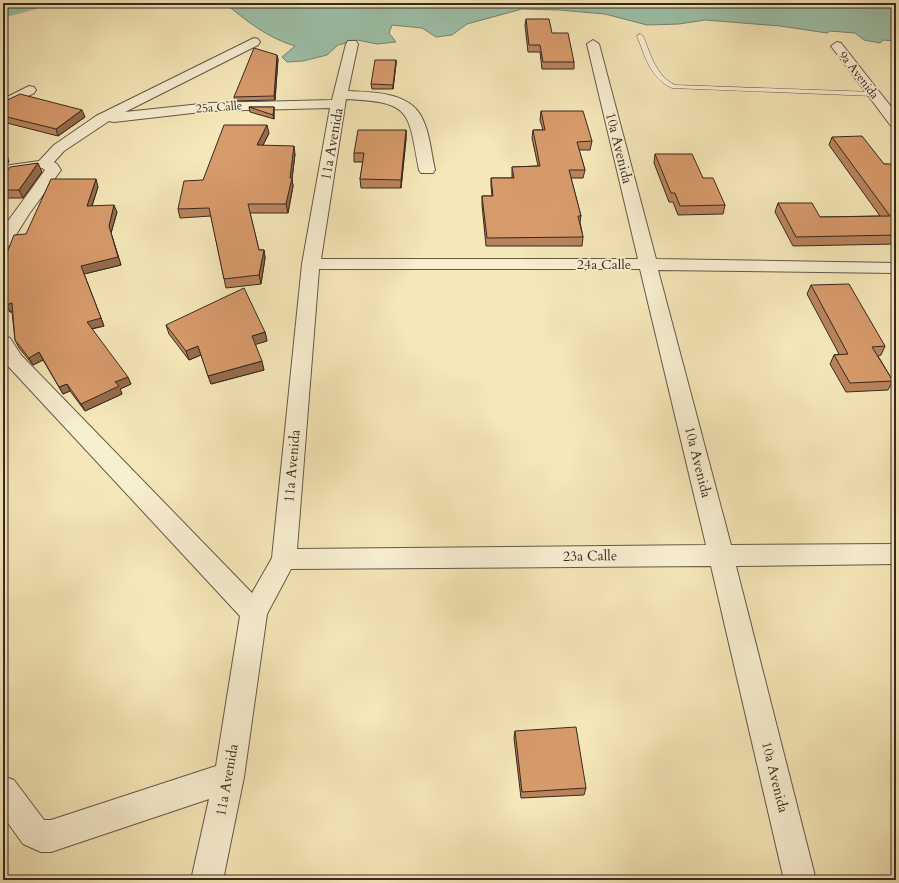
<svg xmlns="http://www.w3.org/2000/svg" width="899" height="883" viewBox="0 0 899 883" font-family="Cardo,serif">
<rect width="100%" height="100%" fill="#f5e7b8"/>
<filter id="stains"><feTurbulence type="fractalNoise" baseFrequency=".005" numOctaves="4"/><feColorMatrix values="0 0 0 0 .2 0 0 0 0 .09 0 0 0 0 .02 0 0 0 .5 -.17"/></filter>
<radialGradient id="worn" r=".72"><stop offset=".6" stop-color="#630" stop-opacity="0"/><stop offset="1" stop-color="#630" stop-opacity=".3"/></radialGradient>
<path fill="#9dc1a9" stroke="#748473" d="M 225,3 L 896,3 L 896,41 L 883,40 L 880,43 L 864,40 L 855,33 L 830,31 L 827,33 L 780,26 L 705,20 L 679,24 L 647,25 L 605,14 L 559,10 L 522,9 L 467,24 L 452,35 L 436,37 L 422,28 L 392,25 L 389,33 L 396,42 L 377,44 L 357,40 L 338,45 L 327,55 L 303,61 L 287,62 L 282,57 L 295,46 C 268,38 246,21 225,3 Z"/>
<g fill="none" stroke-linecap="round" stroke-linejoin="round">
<path fill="#9dc1a9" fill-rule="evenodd" d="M 44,3 L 40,8 L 3,18 L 3,4 Z"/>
<g stroke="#665847" stroke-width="1">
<path id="service" d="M 640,34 L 643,36 C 651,55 656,76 675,85 L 874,92 L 877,94 L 874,96 L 672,88 C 650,78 645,56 637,36 Z"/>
</g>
<g stroke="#665847" stroke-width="2">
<path id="minor" d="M 254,38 L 258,39 L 260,42 L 258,45 L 125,112 L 210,103 L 332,100 L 346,44 L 348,41 L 356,41 L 358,44 L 348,91 C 372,92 408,92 421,116 C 430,132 431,153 435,170 L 433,173 L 421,173 L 419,170 C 408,111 412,102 346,99 L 321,259 L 638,259 L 587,44 L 593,40 L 599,44 L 656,259 L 896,263 L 896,273 L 658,270 L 731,545 L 896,544 L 896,564 L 736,566 L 816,880 L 784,880 L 711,566 L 291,569 L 267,614 L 244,777 L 223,880 L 191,880 L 209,799 L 51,852 L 41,852 L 23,844 L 3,816 L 3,776 L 14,780 L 44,820 L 51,820 L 216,766 L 240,616 L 7,365 L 3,359 L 3,336 L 10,338 L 21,355 L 252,593 L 272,558 L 302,264 L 330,108 L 210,111 L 114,122 L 109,121 L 64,151 L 54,162 L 57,164 L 61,170 L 29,214 L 9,246 L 3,247 L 3,228 L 45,170 L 42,168 L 3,176 L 3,166 L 39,161 L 54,145 L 96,116 ZM 319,269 L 640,269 L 706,545 L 297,549 Z
M 837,42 L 841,43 L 896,113 L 896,127 L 891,126 L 831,46 Z
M 29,86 L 34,87 L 36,90 L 34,93 L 3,109 L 3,99 Z"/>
</g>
<use href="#service" fill="#f8efd1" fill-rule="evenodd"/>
<use href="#minor" fill="#f8efd1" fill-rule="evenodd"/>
</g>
<path fill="#b9845c" stroke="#372821" d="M 526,19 L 552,33 L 574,62 L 574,69 L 542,69 L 540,52 L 528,52 L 525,25 Z
M 278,59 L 275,100 L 235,101 L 234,97 Z
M 396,60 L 396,64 L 393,89 L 372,89 L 371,84 Z
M 3,102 L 85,117 L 58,136 L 3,122 Z
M 249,107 L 274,107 L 274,119 L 250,112 Z
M 541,111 L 592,141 L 590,150 L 579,150 L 585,170 L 583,178 L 571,178 L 581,216 L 580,222 L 583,237 L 582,246 L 486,246 L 482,205 L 482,196 L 492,196 L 491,186 L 491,178 L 512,178 L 512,167 L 538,166 L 532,138 L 533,130 L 543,130 L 540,120 Z
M 406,130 L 406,139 L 401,188 L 361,188 L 360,179 L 363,162 L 354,162 L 354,153 Z
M 269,133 L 263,145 L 295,154 L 292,179 L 293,186 L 288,213 L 250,213 L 259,250 L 264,250 L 265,258 L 261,284 L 226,288 L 211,216 L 180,218 L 178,209 L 203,180 Z
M 832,137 L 884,164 L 896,165 L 896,244 L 793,246 L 775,212 L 778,203 L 820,217 L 880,216 L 829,145 Z
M 655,154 L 703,178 L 725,205 L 723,214 L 678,215 L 673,202 L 669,202 L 654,163 Z
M 42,172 L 23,198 L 3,198 L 3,177 Z
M 98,187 L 92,206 L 117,212 L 111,233 L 121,265 L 84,274 L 104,326 L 92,329 L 131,384 L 120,389 L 122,394 L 85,411 L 70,391 L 63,394 L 43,360 L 33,365 L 19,348 L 15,340 L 12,312 L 10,312 L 5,300 L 26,234 Z
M 811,285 L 885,346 L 881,355 L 878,356 L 893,381 L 888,390 L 846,392 L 830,364 L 834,355 L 839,354 L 807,294 Z
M 166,325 L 265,332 L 267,341 L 255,344 L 264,370 L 211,384 L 201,355 L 189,360 L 169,334 Z
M 515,731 L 586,788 L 584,795 L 521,798 L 514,738 Z"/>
<path fill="#966c4b" stroke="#372821" d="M 277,55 L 278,59 L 275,100 L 274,96 Z
M 396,60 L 396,64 L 393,89 L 393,85 Z
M 3,89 L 6,96 L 3,98 Z
M 274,107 L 274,119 L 273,115 Z
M 82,110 L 85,117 L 58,136 L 56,129 Z
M 267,125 L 269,133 L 259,153 L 257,145 Z
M 406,130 L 406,139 L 401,188 L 401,180 Z
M 3,142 L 9,162 L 3,164 Z
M 294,146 L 295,154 L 292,179 L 293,186 L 288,213 L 286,204 Z
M 38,163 L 42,172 L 23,198 L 19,190 Z
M 96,179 L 98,187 L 89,214 L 87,206 Z
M 114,205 L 117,212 L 111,233 L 121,265 L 84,274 L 104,326 L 90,329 L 87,322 L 81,266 L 109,226 Z
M 264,250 L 265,258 L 261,284 L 259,275 Z
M 3,292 L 4,292 L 8,300 L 5,300 L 3,296 Z
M 12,303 L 15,311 L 10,312 L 6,305 Z
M 265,332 L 267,341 L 254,345 L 252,336 Z
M 198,346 L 201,355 L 189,360 L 186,351 Z
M 39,352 L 43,360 L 33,365 L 29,358 Z
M 262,361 L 264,370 L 211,384 L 208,376 Z
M 128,377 L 131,384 L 120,389 L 122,394 L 85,411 L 81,404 L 115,382 Z
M 67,384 L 70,391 L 63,394 L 59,387 Z"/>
<path fill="#d79a6b" stroke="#372821" d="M 526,19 L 549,19 L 552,33 L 568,33 L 574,62 L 543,62 L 540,45 L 529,45 Z
M 254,48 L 277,55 L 274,96 L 234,97 Z
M 375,60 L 396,60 L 393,85 L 371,84 Z
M 20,94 L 82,110 L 56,129 L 3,116 L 3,102 Z
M 249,107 L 274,107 L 273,115 Z
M 541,111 L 583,111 L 592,141 L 577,142 L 585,170 L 569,170 L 581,216 L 578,216 L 583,237 L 487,238 L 482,196 L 493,196 L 491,178 L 514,178 L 512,167 L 540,166 L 533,130 L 545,130 Z
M 224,125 L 267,125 L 257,145 L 294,146 L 290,178 L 292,178 L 286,204 L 248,204 L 259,250 L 264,250 L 259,275 L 224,279 L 209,208 L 178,209 L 184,181 L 203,180 Z
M 358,130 L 406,130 L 401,180 L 360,179 L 364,153 L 354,153 Z
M 862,136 L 884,164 L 895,164 L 896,165 L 896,235 L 796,237 L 778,203 L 812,203 L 820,217 L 890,216 L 832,137 Z
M 3,146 L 6,155 L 3,156 Z
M 655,154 L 692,154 L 703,178 L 713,178 L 725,205 L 680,206 L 675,193 L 671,193 Z
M 38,163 L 19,190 L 3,190 L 3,177 L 10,167 Z
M 51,179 L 96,179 L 87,206 L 114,205 L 109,226 L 118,257 L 81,266 L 101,318 L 87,322 L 128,377 L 115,382 L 119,386 L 81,404 L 67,384 L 59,387 L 39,352 L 29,358 L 15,340 L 12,303 L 6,305 L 4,292 L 3,292 L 3,263 L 14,235 L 26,234 Z
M 849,284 L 885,346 L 872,347 L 893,381 L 850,383 L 834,355 L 848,354 L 811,285 Z
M 244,288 L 265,332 L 252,336 L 262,361 L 208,376 L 198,346 L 186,351 L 166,325 Z
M 576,727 L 586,788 L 522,792 L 515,731 Z"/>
<g text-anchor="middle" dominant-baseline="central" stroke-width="3.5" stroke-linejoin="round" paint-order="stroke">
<g font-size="12" fill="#372821" stroke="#f8efd1">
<text transform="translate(859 75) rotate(52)">9a Avenida</text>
<text transform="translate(219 107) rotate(-4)">25a Calle</text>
</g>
<g font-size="14" fill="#372821" stroke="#f8efd1">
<text transform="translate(332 144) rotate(-80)">11a Avenida</text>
<text transform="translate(619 148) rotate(76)">10a Avenida</text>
<text x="604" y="264">24a Calle</text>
<text transform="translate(698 462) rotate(76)">10a Avenida</text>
<text transform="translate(292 466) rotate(-85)">11a Avenida</text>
<text transform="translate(590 556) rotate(-1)">23a Calle</text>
<text transform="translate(775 777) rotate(76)">10a Avenida</text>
<text transform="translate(227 780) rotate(-80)">11a Avenida</text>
</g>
</g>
<rect width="899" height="883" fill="none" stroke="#f5e7b8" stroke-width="16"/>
<rect x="4" y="4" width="891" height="875" fill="none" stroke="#372821" stroke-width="2"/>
<rect x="8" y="8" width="883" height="867" fill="none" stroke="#372821"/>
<rect width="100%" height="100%" filter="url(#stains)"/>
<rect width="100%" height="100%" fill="url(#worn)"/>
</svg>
